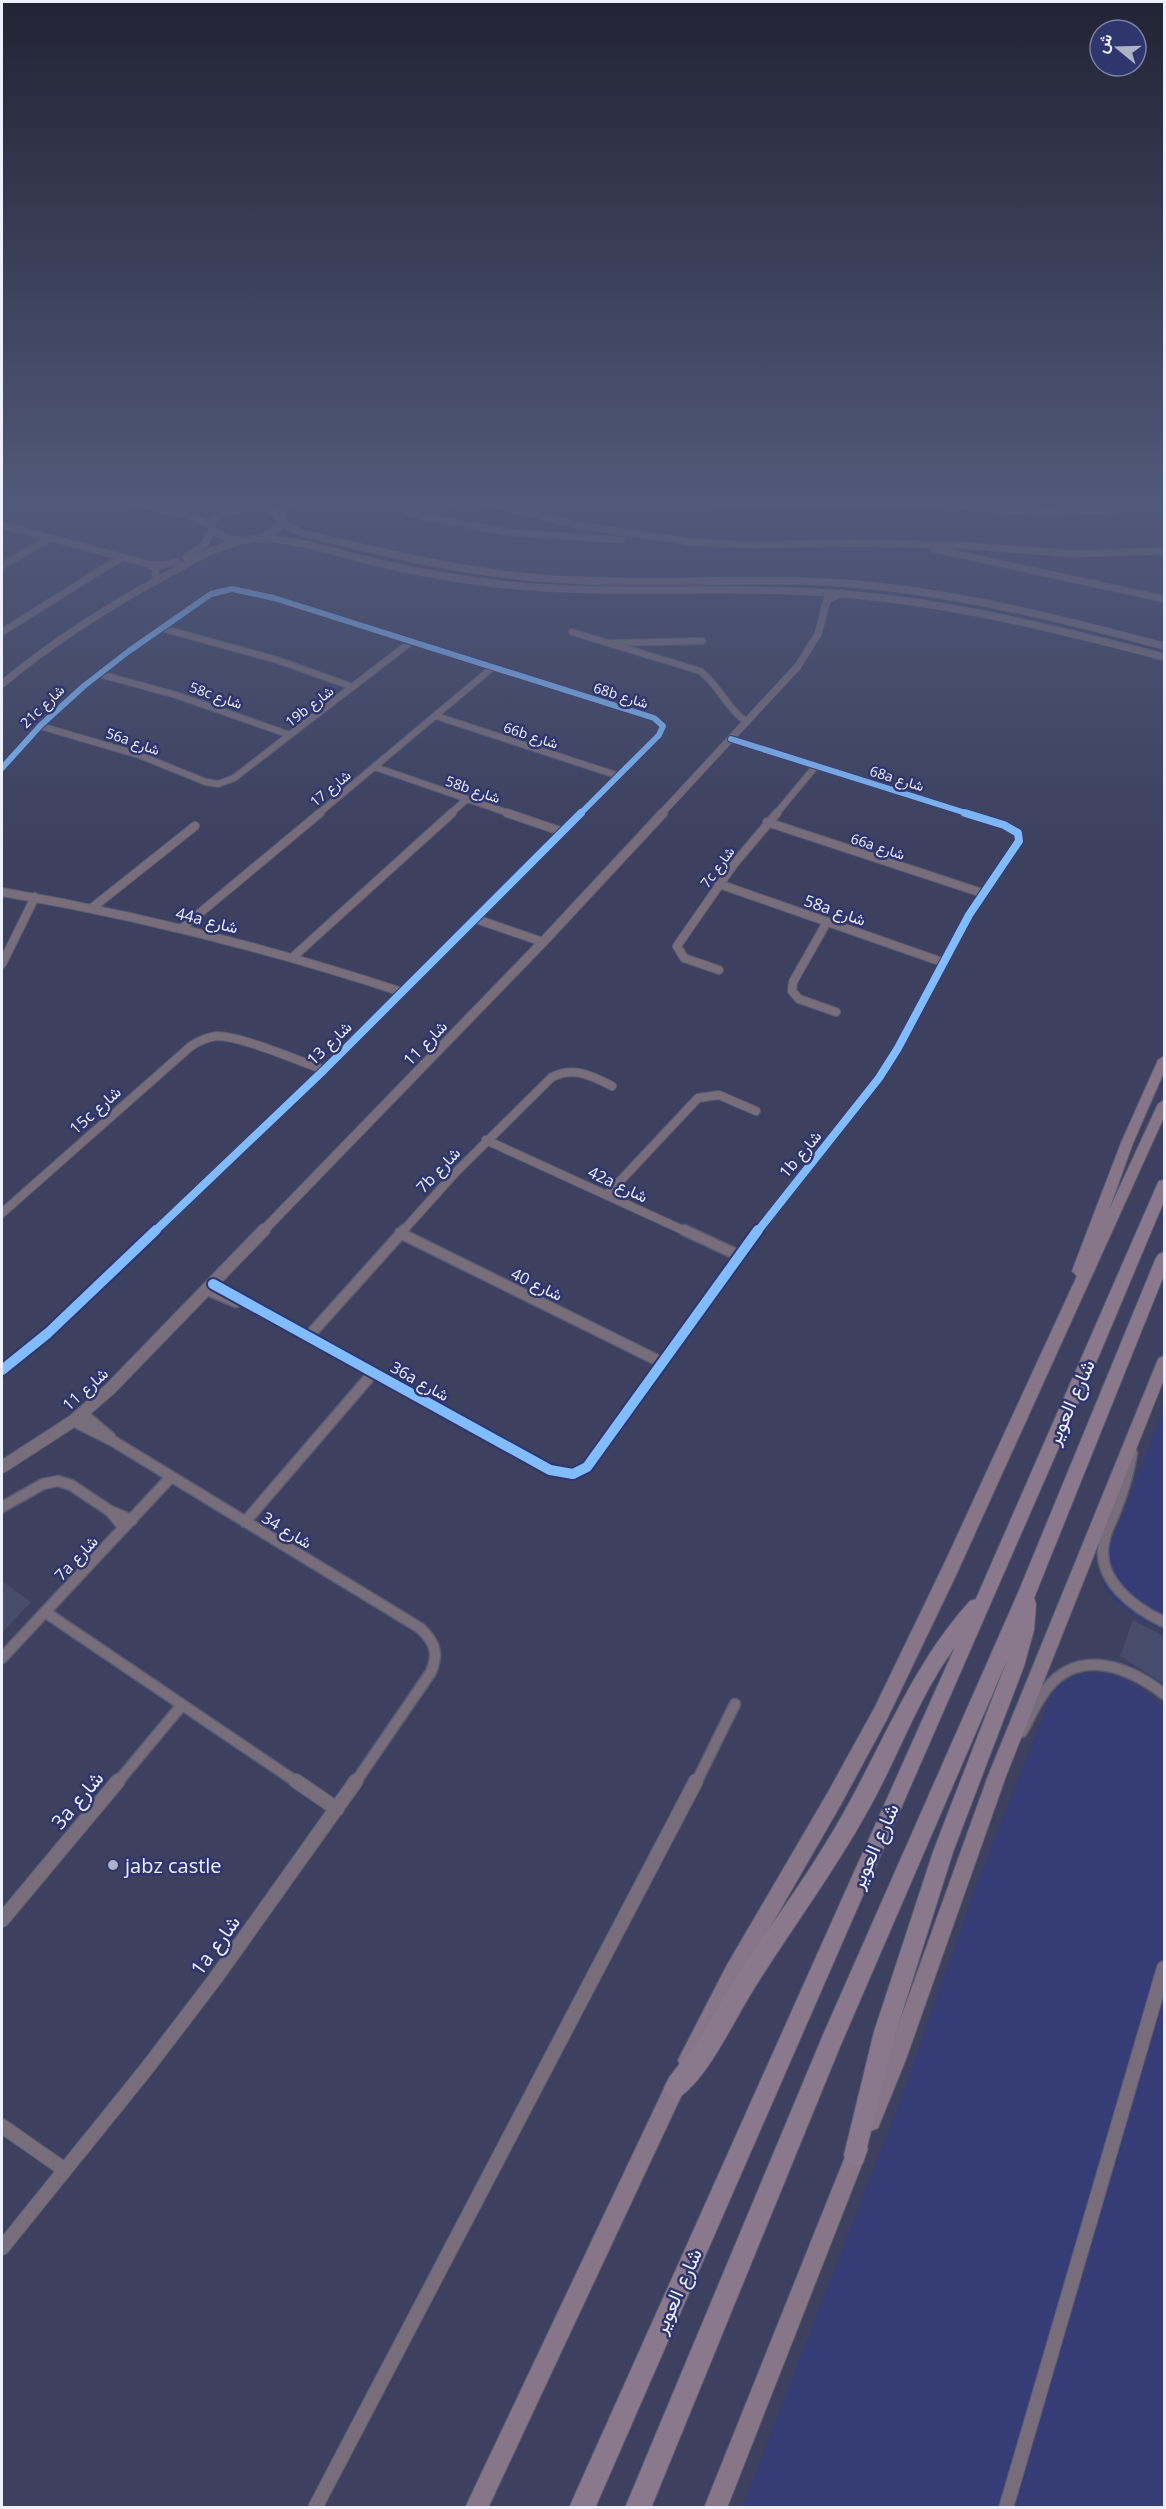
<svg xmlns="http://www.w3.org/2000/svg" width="1166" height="2509" viewBox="0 0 1166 2509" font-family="'Open Sans',Vazirmatn,sans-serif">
<rect width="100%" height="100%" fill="#3d405f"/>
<path fill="#363c76" d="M 1164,1407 L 1164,1630 L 1140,1620 L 1113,1599 L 1104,1587 L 1101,1569 Z
M 1091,1673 L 1109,1674 L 1121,1678 L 1153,1698 L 1164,1710 L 1164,2507 L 742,2508 L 904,2091 L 975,1889 L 1054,1688 L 1077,1675 Z"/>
<path fill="#474c6c" d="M 2,1581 L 31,1602 L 2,1633 Z
M 1133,1620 L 1164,1636 L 1164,1684 L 1120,1656 Z"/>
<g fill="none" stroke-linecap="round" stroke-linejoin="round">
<g stroke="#585b73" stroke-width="8">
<path id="minor-far3" d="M 463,497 L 575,525 L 692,542 L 754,545 L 856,543 L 955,545 L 1074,554 L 1164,551
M 649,497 L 766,505 L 898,501 L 1044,513 L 1164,507
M 406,513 L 506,532 L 621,540
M 425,517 L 460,497
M 2,525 L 148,564 L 163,565 L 177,562
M 934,549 L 1164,599
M 148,564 L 156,568 L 155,575
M 2,566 L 50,538
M 161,628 L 277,660 L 353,687
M 2,632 L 122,557
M 572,632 L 700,671 C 719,685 727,709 747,722
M 614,643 L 702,641
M 99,674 L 176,695 L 290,735
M 436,716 L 619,776
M 40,726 L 139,755 L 206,782 L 218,784 L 234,778 L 412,641
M 731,739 L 969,814
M 375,767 L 511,814
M 2,768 L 41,725 L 84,686 L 129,651 L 211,594 L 232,589 L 274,598 L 654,718 L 663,726 L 659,735 L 580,814
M 318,814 L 492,668
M 450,814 L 467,799
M 776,814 L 815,767"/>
</g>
<g stroke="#585b73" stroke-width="10">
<path id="minor-far2" d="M 507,813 L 563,832
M 767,822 L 982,893
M 719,884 L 942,962
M 2,892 C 138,915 271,949 402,992
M 92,908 L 195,826
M 476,919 L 543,942
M 827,922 L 793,982 L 792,991 L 799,999 L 836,1012
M 183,927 L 320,813
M 293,957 L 452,813
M 2,964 L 35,897
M 719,970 L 684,958 L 677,946 L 734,864 L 777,813
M 486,1140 L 687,1232
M 607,1195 L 698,1098 L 719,1095 L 756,1111
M 2,1213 L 191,1046 C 199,1041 207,1037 217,1036 C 241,1036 299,1061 324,1070
M 154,1232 L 324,1070 L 581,813
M 402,1232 L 456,1172 L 552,1077 C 574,1066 592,1076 612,1086
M 757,1232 L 879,1078 L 898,1048 L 969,915 L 1019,841 L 1018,833 L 1004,825 L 965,813"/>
</g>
<g stroke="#585b73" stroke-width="13">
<path id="minor-far1" d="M 684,1230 L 738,1255
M 400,1233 L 661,1362
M 213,1284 L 550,1470 L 573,1474 L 587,1467 L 758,1230
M 207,1290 L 236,1302
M 308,1337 L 404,1230
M 2,1370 L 48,1333 L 156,1230
M 83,1414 L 110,1437
M 73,1421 L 113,1441 L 420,1628 C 435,1642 439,1653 431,1672 L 355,1783
M 1132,1453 C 1129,1471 1124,1490 1117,1507 C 1113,1519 1106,1530 1104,1542 C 1096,1580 1134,1608 1164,1622
M 2,1507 L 43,1484 L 58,1481 L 71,1485 L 110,1511 L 132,1520
M 110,1511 L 124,1528
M 245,1522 L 373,1373
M 45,1612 L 298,1783
M 2,1658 L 171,1477
M 1022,1732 C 1030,1717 1037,1700 1048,1687 C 1081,1648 1129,1667 1164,1694
M 117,1783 L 182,1705
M 696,1783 L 735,1704"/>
</g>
<g stroke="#585b73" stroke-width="16">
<path id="minor" d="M 296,1781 L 337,1809
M 2,1920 L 118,1781
M 2,2126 L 65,2170
M 2,2248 L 144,2072 L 215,1979 L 356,1781
M 315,2508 L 696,1781
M 1006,2508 L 1164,1968"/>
</g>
<g stroke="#585b73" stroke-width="8">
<path id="tertiary-far2" d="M 107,497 L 191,516 L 211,526
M 151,497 L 203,508 L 226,510
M 258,506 L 286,497
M 249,507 C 263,508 278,508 281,524 C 263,544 233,545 212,530 L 211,523 L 223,513 Z
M 280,516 L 286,507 L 300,497
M 282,520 L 289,527 L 302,533 C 384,553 466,573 551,579 C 652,586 753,576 854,584 C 959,593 1062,619 1164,646
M 252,539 C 294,537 330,551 370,561 C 415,572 461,580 507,585 C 609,595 711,586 813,592 C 933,598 1049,627 1164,657
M 186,557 L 205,544 L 212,530
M 2,684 C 55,640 112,604 172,572 C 195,559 218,546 244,540
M 661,814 L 798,666 L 818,634 L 827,600 L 841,593"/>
</g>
<g stroke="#585b73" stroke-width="11">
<path id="tertiary-far1" d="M 262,1232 L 543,942 L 663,813"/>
</g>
<g stroke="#585b73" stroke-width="14">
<path id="tertiary" d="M 2,1467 L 73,1421 L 110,1389 L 264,1230"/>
</g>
<g stroke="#585b73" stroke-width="2">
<path id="primary" d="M 1164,1056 L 1164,1072 L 1133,1143 L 1109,1210 L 1158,1104 L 1164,1100 L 1164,1117 L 957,1573 L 887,1719 L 840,1806 L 741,1978 L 695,2067 L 688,2070 L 681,2067 L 678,2060 L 727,1965 L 827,1794 L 875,1707 L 945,1562 L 1077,1276 L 1072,1271 L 1121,1143 L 1158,1060 Z
M 1164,1356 L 1164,1379 L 1006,1776 L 906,2059 L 878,2128 L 871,2131 L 864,2128 L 861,2121 L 886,2059 L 988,1776 L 1157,1362 L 1159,1358 Z
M 677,2073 L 684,2076 L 687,2083 L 684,2090 L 488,2508 L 465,2508 L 670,2076 Z
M 858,2139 L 865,2142 L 868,2149 L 727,2508 L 704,2508 L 851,2142 Z"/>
</g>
<g stroke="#585b73" stroke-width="2">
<path id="trunk" d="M 1164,1180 L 1164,1201 L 1101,1351 L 595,2508 L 569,2508 L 955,1647 C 918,1697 898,1758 867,1812 C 832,1876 787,1934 749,1997 C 733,2023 702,2088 675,2099 L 667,2096 L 664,2088 C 672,2069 690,2054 701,2037 C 714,2015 726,1992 741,1970 C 768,1929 798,1889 824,1846 C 875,1766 906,1671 970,1601 L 976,1599 L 1157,1185 L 1159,1181 Z
M 1164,1252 L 1164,1275 L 1034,1598 L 1036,1604 L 1034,1630 L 1024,1666 L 953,1852 L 896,2032 L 863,2163 L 855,2166 L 847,2163 L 844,2155 L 874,2032 L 933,1852 L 1008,1658 L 839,2049 L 651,2508 L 625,2508 L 823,2035 L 1018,1593 L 1156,1258 L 1159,1254 Z"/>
</g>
<use href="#minor-far3" stroke="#786d7a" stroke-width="6"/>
<use href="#minor-far2" stroke="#786d7a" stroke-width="8"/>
<use href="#minor-far1" stroke="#786d7a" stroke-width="10"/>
<use href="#minor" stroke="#786d7a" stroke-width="14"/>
<use href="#tertiary-far2" stroke="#786d7a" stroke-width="7"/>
<use href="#tertiary-far1" stroke="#786d7a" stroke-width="9"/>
<use href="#tertiary" stroke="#786d7a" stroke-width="12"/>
<use href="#primary" fill="#867688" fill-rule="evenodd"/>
<use href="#trunk" fill="#8a798c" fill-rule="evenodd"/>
<g stroke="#2f356d" stroke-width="8">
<path id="cycleway-far2" d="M 731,739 L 969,814
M 2,768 L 41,725 L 84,686 L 129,651 L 211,594 L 232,589 L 274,598 L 654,718 L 663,726 L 659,735 L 580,814"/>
</g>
<g stroke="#2f356d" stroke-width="10">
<path id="cycleway-far1" d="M 154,1232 L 324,1070 L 581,813
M 757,1232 L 879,1078 L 898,1048 L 969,915 L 1019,841 L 1018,833 L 1004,825 L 965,813"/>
</g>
<g stroke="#2f356d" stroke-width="14">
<path id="cycleway" d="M 213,1284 L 550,1470 L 573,1474 L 587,1467 L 758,1230
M 2,1370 L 48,1333 L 156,1230"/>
</g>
<use href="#cycleway-far2" stroke="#80bcff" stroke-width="6"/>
<use href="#cycleway-far1" stroke="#80bcff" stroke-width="8"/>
<use href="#cycleway" stroke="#80bcff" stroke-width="10"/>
</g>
<linearGradient id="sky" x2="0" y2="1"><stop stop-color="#222334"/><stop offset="0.59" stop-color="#51597a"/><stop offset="1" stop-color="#51597a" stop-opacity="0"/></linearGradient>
<rect width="1166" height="848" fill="url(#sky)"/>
<circle fill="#afb2c7" stroke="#2f356d" stroke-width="2" cx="113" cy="1865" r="6"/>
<g text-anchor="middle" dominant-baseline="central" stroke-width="5" stroke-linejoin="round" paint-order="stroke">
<g font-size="14" fill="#edf0ff" stroke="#2f356d">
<text transform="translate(216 695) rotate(19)">58c شارع</text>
<text transform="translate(621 695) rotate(17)">68b شارع</text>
<text transform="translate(42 706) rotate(-44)">21c شارع</text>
<text transform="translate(309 706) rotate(-38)">19b شارع</text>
<text transform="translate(531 735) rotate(18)">66b شارع</text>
<text transform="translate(133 741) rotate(19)">56a شارع</text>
<text transform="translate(897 778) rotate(17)">68a شارع</text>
<text transform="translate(330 788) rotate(-40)">شارع 17</text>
<text transform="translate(473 789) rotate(19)">58b شارع</text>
<text transform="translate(878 846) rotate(18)">66a شارع</text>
<text transform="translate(717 867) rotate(-54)">7c شارع</text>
</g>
<g font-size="16" fill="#edf0ff" stroke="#2f356d">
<text transform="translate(835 910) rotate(19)">58a شارع</text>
<text transform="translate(207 920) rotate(14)">44a شارع</text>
<text transform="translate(329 1043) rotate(-44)">شارع 13</text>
<text transform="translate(425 1043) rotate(-46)">شارع 11</text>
<text transform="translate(95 1110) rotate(-42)">15c شارع</text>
<text transform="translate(800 1154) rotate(-50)">1b شارع</text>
<text transform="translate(438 1170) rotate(-47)">7b شارع</text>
<text transform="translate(618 1184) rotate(25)">42a شارع</text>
<text transform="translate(537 1284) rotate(26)">شارع 40</text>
<text transform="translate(420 1381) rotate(29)">36a شارع</text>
<text transform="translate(85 1389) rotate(-42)">شارع 11</text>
<text transform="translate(287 1530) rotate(31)">شارع 34</text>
<text transform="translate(76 1558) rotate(-47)">7a شارع</text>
</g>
<g font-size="20" fill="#edf0ff" stroke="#2f356d">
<text transform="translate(1070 1402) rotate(-66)">شارع العوير</text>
<text transform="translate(77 1800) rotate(-50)">3a شارع</text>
<text transform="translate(874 1846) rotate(-66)">شارع العوير</text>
<text transform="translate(215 1945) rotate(-54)">1a شارع</text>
<text transform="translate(677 2291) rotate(-66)">شارع العوير</text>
</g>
<g font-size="20" fill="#edf0ff" stroke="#2f356d" text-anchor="start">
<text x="125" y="1865">jabz castle</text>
</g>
</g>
<rect width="1166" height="2509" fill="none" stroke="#edf0ff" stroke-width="6"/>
<g transform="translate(1118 48) rotate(289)"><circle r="28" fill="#2f356d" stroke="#7b80a7" stroke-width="1.5"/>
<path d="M0-4.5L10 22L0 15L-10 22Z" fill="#afb2c7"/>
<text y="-9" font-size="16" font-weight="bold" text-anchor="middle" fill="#edf0ff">ش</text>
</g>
</svg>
